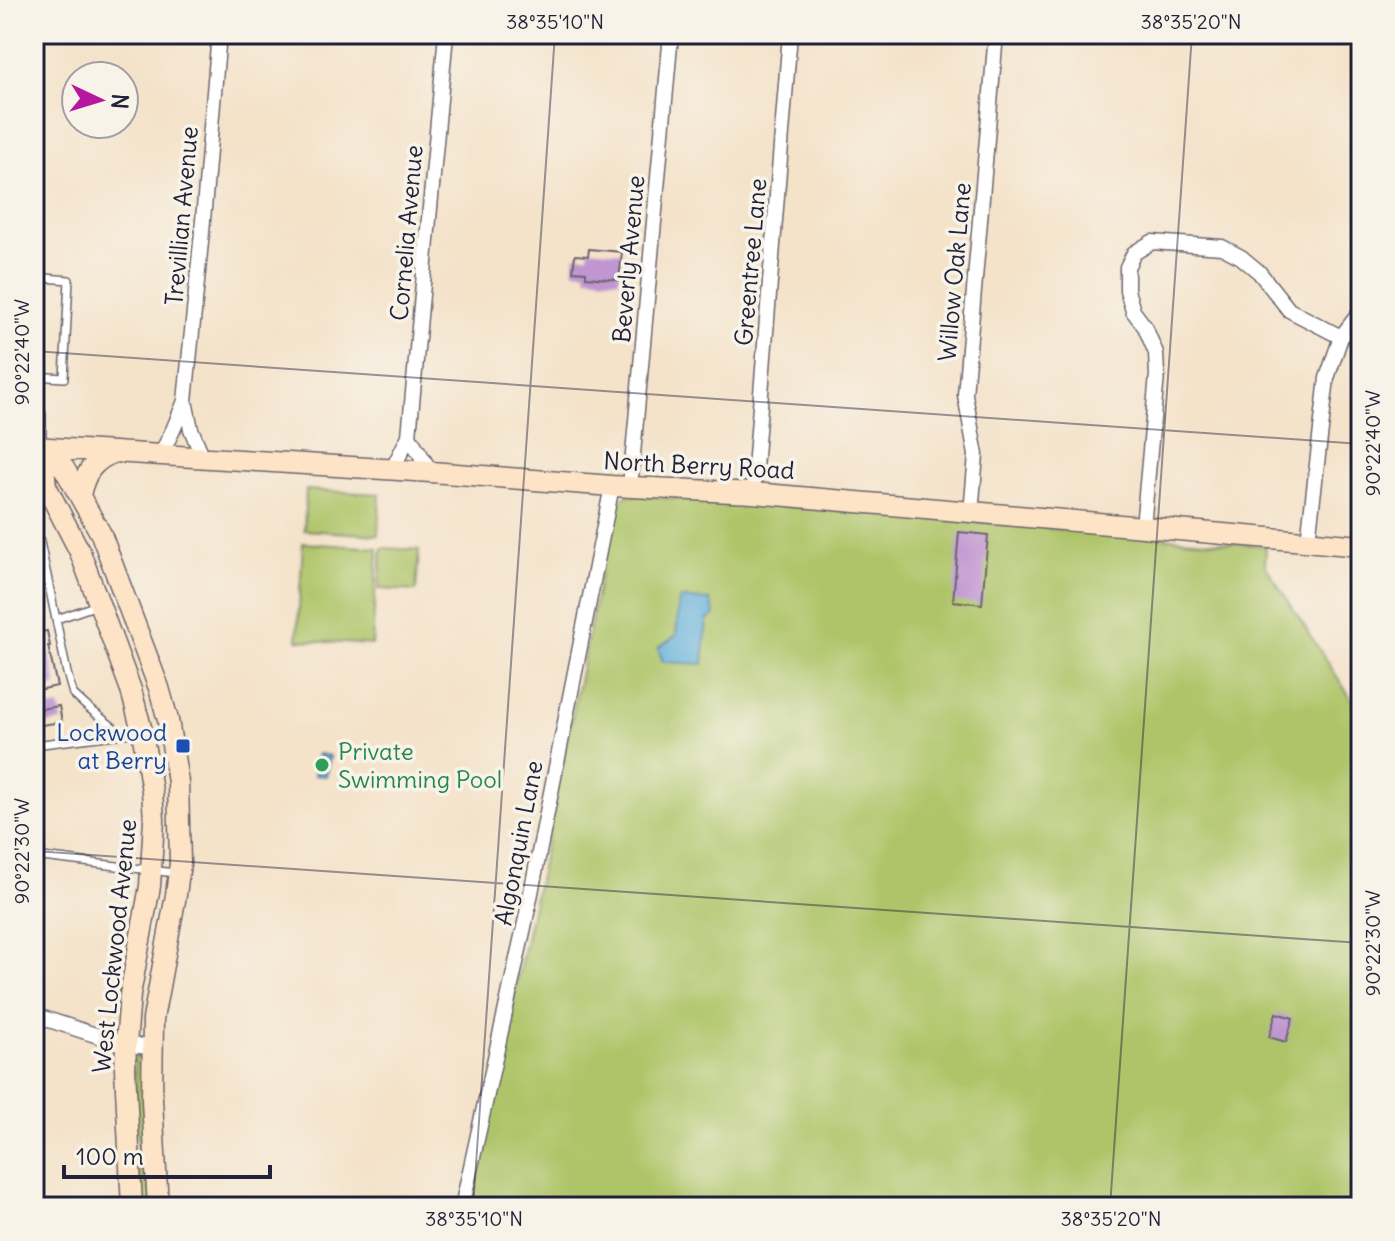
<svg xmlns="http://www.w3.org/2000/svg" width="1395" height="1241" viewBox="0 0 1395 1241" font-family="Delius,sans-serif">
<rect width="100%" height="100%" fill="#f7f3e8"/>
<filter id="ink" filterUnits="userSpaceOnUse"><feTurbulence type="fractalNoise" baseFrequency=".0125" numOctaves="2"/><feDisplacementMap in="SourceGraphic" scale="16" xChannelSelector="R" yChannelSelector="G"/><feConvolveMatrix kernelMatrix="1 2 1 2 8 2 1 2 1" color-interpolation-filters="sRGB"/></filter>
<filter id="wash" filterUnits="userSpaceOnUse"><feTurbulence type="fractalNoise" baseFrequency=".006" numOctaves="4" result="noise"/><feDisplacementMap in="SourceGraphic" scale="32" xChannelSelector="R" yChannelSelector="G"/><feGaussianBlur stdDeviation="1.8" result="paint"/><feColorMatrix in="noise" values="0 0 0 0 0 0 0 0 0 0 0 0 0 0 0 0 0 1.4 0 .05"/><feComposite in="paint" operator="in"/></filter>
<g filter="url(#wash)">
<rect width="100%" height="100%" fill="#f4e2c9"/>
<path fill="#aec468" stroke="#687352" stroke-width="2" d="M 306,490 L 380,494 L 378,535 L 304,530 Z
M 628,495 L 873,513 L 1266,546 L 1265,565 L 1361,714 L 1361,1207 L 470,1207 L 564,757 L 613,511 L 620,500 Z
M 303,543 L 378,548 L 372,645 L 297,640 Z
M 382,548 L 419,550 L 416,591 L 379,589 Z
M 138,1056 L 145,1061 L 152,1207 L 140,1207 L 134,1058 Z"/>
<path fill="#62b1dc" stroke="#426a8c" stroke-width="2" d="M 679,599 L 710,600 L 715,615 L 707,620 L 703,664 L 663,662 L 658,648 L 676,636 Z
M 318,754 L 330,756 L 326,776 L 314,775 Z"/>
<g id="blocks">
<path fill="#c095d2" d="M 589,249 L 622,252 L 619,280 L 586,277 L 586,272 L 573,271 L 575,255 L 588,256 Z
M 959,532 L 988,535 L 982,604 L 953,601 Z
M 47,631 L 50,646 L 48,646 L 57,686 L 34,691 L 34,633 Z
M 59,706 L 62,722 L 34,726 L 34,710 Z
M 1276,1013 L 1293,1018 L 1286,1042 L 1269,1037 Z"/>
</g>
</g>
<g filter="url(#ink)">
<use href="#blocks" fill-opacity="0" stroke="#6c656d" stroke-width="2"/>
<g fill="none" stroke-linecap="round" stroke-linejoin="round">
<g stroke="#6c656d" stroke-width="10">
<path id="lane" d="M 34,277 L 69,280 L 64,378 L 34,376
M 34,393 L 42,414 L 42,445
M 34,530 L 39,537 L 67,673 L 73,694 L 86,706 L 122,734
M 57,619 L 97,605
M 34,745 L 139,732
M 34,856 L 175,873"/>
</g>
<g stroke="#6c656d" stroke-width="17">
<path id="street" d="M 185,401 L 202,232 L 219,34
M 409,436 L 446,34
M 161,454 L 173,430 L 185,401 L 191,429 L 203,458
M 392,470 L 409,436 L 431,472
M 630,487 L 671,34
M 753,493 L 790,34
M 971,513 L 976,455 L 965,395 L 996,34
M 1143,527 L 1157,375 L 1156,353 L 1145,327 L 1133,311 L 1127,290 L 1127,267 L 1134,253 L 1152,242 L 1222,247 L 1241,257 L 1259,272 L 1289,310 L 1341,337
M 1308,541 L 1327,378 L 1341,337 L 1361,311
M 34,1015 L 126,1045 L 152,1047
M 462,1207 L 526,918 L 612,486"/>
</g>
<g stroke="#6c656d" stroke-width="23">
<path id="secondary" d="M 34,447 L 431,472 L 612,486 L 753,493 L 1361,546
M 42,447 L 64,468 L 101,534 L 159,688 L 168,720 L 178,782 L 180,863 L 176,895 L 153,1019 L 152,1100 L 158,1207
M 42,447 L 46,486 L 80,552 L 131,690 L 142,731 L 152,791 L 154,820 L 150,886 L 130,995 L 126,1045 L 125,1069 L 132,1207
M 80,495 C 85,473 93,460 115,452"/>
</g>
<use href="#lane" stroke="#fff" stroke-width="7"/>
<use href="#street" stroke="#fff" stroke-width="14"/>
<use href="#secondary" stroke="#fee4c6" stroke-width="20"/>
</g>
</g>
<path fill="none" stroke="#22223b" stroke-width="2" stroke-opacity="0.45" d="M 34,351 L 1361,444M 34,851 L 1361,943M 473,1207 L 555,34M 1110,1207 L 1192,34"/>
<rect fill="#1a4fb4" stroke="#f7f3e8" stroke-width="3" x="175" y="738" width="16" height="16" rx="4"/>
<circle fill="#2e9e5b" stroke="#f7f3e8" stroke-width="3" cx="322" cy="765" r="8"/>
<g text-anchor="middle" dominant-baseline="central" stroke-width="7" stroke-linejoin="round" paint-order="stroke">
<g font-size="24" fill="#22223b" stroke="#f7f3e8">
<text transform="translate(181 216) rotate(-85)">Trevillian Avenue</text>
<text transform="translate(406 233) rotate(-85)">Cornelia Avenue</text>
<text transform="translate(628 259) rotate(-85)">Beverly Avenue</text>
<text transform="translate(750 262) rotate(-85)">Greentree Lane</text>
<text transform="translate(954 272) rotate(-85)">Willow Oak Lane</text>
<text transform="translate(699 465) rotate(3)">North Berry Road</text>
<text transform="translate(518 843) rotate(-79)">Algonquin Lane</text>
<text transform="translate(114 946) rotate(-84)">West Lockwood Avenue</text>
</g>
<g font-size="24" fill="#164399" stroke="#f7f3e8" text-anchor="end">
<text x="167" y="732">Lockwood<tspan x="167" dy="28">at Berry</tspan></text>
</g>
<g font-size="24" fill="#27864d" stroke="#f7f3e8" text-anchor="start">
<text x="338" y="751">Private<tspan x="338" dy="28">Swimming Pool</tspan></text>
</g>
</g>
<rect width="1395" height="1241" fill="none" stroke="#f7f3e8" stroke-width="88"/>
<g transform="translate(100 100) rotate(94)"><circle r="38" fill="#f7f3e8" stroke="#a29fa3" stroke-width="2"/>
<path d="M0-6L14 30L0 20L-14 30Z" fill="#b5179e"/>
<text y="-12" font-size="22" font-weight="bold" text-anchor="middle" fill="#22223b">N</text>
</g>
<path d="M64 1165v12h206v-12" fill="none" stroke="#22223b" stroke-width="4"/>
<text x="76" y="1165" font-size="24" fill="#22223b" stroke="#f7f3e8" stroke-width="6" paint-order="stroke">100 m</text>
<rect x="44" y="44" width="1307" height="1153" fill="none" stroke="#22223b" stroke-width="3"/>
<g font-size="20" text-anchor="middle" fill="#22223b">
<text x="555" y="29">38°35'10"N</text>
<text x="1191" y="29">38°35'20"N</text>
<text transform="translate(22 352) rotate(-90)" y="7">90°22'40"W</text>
<text transform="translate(1373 443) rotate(-90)" y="7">90°22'40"W</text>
<text transform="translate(22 851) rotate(-90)" y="7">90°22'30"W</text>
<text transform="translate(1373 943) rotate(-90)" y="7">90°22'30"W</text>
<text x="474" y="1226">38°35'10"N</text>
<text x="1111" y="1226">38°35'20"N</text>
</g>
</svg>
